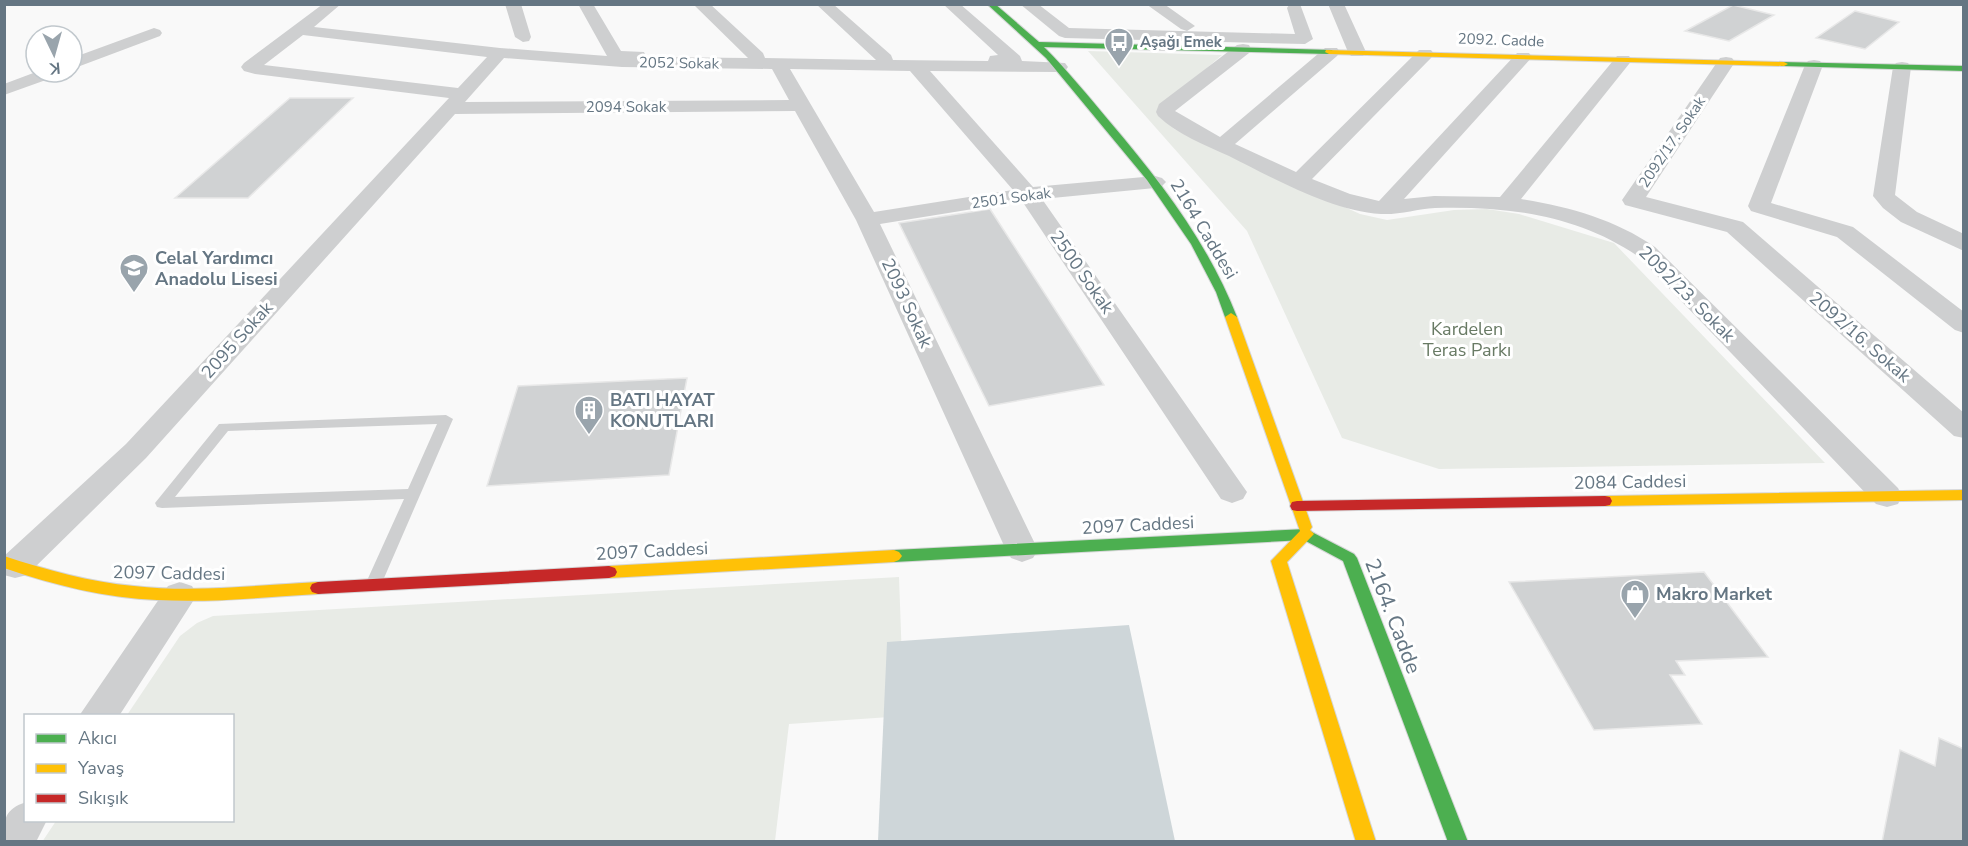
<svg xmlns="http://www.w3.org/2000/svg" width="1968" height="846" viewBox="0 0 1968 846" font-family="'Nunito Sans',sans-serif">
<rect width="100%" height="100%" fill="#f9f9f9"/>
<path fill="#e8ebe6" d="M 1088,51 L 1222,55 L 1158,110 L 1174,129 L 1360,214 L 1387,220 L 1454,210 L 1487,209 L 1519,214 L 1614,243 L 1825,463 L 1439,469 L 1342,438 L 1247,231 Z
M 899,577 L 904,716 L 789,724 L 775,841 L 42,842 L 56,821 L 232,820 L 232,716 L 127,715 L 180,636 L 197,623 L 213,616 Z"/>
<path fill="#ced6d9" d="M 1129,625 L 1175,841 L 878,841 L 887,642 Z"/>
<path fill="#d0d2d3" stroke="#e8e8e8" stroke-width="1.5" d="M 1733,5 L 1774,15 L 1729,41 L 1685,31 Z
M 1855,11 L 1899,22 L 1865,49 L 1816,38 Z
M 290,98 L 353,98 L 248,198 L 175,198 Z
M 990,209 L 1104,385 L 989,406 L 899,223 Z
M 687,378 L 669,475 L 487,486 L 518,386 Z
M 1704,572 L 1768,657 L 1676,661 L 1685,675 L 1670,675 L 1702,724 L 1594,730 L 1509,582 Z
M 1939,738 L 1964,749 L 1964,842 L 1882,842 L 1900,750 L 1935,766 Z"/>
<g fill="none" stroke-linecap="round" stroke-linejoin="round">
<g stroke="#d5d6d7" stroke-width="2">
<path id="fast" d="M 987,4 L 995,4 L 1039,42 L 1332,50 L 1333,52 L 1329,54 L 1044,47 C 1068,71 1089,97 1110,122 C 1161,182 1208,243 1237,317 L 1235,320 L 1231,321 L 1225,317 L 1216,292 L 1191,244 L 1147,180 L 1046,58 Z
M 1781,62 L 1964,66 L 1964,71 L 1784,66 L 1781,66 Z
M 1306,529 L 1354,554 L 1357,558 L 1468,842 L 1448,842 L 1343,561 L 1304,540 L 894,562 L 889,560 L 886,556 L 889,552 L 894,550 Z"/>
</g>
<g stroke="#d5d6d7" stroke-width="2">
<path id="slow" d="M 1326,50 L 1784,62 L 1788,64 L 1784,66 L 1329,54 L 1325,52 Z
M 1231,313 L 1237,317 L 1312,527 L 1310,530 L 1314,534 L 1287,562 L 1376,842 L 1356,842 L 1271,561 L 1300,531 L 1225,317 Z
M 1964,490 L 1964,500 L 1605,506 L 1600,505 L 1598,501 L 1600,497 L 1605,496 Z
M 894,550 L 899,552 L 902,556 L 899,560 L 894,562 L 609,578 L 603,576 L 601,572 L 603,568 L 609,566 Z
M 4,556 C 47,570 89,582 134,586 C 195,593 257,585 318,582 L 324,584 L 326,588 L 324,592 L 318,594 C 265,597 211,603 157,600 C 105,598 54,585 4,568 Z"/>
</g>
<g stroke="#d5d6d7" stroke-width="2">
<path id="jam" d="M 1605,496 L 1610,497 L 1612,501 L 1610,505 L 1605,506 L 1297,511 L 1292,510 L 1290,506 L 1292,502 L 1297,501 Z
M 609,566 L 615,568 L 617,572 L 615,576 L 609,578 L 318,594 L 312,592 L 310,588 L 312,584 L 318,582 Z"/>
</g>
<path fill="#cecfd0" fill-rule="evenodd" d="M 446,415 L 453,419 L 381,585 L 379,589 L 373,591 L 367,589 L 365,585 L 404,499 L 162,508 L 157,507 L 155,503 L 219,424 ZM 437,424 L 408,489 L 175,497 L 228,431 Z"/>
<path fill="#cecfd0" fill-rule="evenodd" d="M 323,4 L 341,4 L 314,27 L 500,48 L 607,56 L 578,4 L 593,4 L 621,51 L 644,52 L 646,57 L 748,58 L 693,4 L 710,4 L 763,53 L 765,58 L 876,60 L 816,4 L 833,4 L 891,55 L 893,60 L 988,61 L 990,56 L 998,55 L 943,4 L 960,4 L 1020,56 L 1022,61 L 1065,63 L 1068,67 L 1065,71 L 1059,72 L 930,71 L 1033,187 L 1155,176 L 1162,178 L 1166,182 L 1162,186 L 1155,188 L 1042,199 L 1247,492 L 1243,499 L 1232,503 L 1221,499 L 1022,201 L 880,224 L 1038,550 L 1033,558 L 1022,562 L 1011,558 L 1006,550 L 856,220 L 795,111 L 455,114 L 146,458 L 27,575 L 15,578 L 4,575 L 4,556 L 126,444 L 449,98 L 255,74 L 244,71 L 241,67 L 244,63 ZM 303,35 L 487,57 L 458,88 L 264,65 ZM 504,58 L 622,67 L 772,69 L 789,100 L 465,102 ZM 790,69 L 910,71 L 1013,190 L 874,212 Z
M 505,4 L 521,4 L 531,37 L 529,41 L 523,42 L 515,37 Z
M 1020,4 L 1038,4 L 1069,28 L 1295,34 L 1287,8 L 1289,5 L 1300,4 L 1313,39 L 1305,44 L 1065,38 L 1059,36 Z
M 1146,4 L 1164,4 L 1195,26 L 1187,31 L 1181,29 Z
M 1328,4 L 1344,4 L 1366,52 L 1363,56 L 1351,56 L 1348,52 Z
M 154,28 L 160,30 L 162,33 L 160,36 L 72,69 L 72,58 Z
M 1243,44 L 1249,45 L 1251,49 L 1249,53 L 1175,111 L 1220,137 L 1325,48 L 1337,48 L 1340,52 L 1337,56 L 1235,144 L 1296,172 L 1419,50 L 1431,50 L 1434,54 L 1431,58 L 1312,179 L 1350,194 L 1379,201 L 1517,53 L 1529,53 L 1532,57 L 1404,199 L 1434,196 L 1500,197 L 1617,56 L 1629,56 L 1632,60 L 1629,64 L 1521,199 C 1570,207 1614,219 1655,247 L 1898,488 L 1902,496 L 1898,504 L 1887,507 L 1876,504 L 1639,257 C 1578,215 1508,206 1435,208 C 1417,209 1399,215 1381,214 C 1331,211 1273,178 1229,156 C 1205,145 1178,135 1158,116 L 1156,112 L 1159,104 L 1237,45 Z
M 1726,57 L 1732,58 L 1735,62 L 1646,197 L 1743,222 L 1964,413 L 1964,438 L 1954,436 L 1727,232 L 1625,205 L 1622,200 L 1720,58 Z
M 1814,60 L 1820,61 L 1823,65 L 1771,203 L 1853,227 L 1964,312 L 1964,333 L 1955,330 L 1837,237 L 1751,211 L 1748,206 L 1805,65 L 1808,61 Z
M 1902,62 L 1908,63 L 1911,67 L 1895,195 L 1917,212 L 1964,234 L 1964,251 L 1901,222 L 1883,208 L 1873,196 L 1893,67 L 1896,63 Z
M 36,72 L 60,72 L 57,76 L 4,95 L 4,84 Z
M 180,582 L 192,586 L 197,595 L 119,716 L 79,716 L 168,586 Z
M 26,802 L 26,820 L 47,820 L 36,842 L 4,842 C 4,820 3,810 26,802 Z"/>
<use href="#fast" fill="#4caf50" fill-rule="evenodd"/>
<use href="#slow" fill="#ffc107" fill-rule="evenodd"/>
<use href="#jam" fill="#c62828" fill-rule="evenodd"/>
</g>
<defs>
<g id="bus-pin" transform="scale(1.5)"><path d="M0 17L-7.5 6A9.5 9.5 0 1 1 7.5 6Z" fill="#99a4ac" stroke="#fff"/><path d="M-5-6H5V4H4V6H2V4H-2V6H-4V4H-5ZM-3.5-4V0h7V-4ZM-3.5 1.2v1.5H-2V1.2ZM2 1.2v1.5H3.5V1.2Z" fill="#fff"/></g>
<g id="school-pin" transform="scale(1.5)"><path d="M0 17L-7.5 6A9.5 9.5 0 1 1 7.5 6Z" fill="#99a4ac" stroke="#fff"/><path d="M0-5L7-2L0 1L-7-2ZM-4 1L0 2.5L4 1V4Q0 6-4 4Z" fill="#fff"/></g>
<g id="building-pin" transform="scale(1.5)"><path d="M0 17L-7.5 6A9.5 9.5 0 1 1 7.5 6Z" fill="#99a4ac" stroke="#fff"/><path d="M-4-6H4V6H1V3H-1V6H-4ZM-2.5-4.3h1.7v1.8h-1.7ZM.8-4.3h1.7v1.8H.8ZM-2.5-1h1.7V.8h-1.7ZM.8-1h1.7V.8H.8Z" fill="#fff"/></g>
<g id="shop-pin" transform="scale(1.5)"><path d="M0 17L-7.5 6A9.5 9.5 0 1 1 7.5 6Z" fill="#99a4ac" stroke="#fff"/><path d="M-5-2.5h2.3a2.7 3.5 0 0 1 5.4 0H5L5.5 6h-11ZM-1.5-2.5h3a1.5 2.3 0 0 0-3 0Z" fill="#fff"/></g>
</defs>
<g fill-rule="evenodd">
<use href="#bus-pin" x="1119" y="42"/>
<use href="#school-pin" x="134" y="268"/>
<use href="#building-pin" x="589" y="410"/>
<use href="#shop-pin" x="1635" y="594"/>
</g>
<g text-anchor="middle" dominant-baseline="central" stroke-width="6" stroke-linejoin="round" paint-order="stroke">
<g font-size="15" fill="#657683" stroke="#fff">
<text transform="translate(1501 40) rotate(2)">2092. Cadde</text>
<text transform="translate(679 63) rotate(1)">2052 Sokak</text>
<text x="626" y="107">2094 Sokak</text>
<text transform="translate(1672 142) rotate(-56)">2092/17. Sokak</text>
<text transform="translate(1011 198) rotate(-8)">2501 Sokak</text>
</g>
<g font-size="15" font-weight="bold" fill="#657683" stroke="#fff" text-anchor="start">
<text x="1140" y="42">Aşağı Emek</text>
</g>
<g font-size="18" fill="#657683" stroke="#fff">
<text transform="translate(1204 229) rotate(59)">2164 Caddesi</text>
<text transform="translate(1082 272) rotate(55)">2500 Sokak</text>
<text transform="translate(1687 294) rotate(45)">2092/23. Sokak</text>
<text transform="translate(907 303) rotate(65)">2093 Sokak</text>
<text transform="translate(1860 337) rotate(41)">2092/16. Sokak</text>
<text transform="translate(237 340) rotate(-48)">2095 Sokak</text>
<text transform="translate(1630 482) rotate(-1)">2084 Caddesi</text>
<text transform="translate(1138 525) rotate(-3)">2097 Caddesi</text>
<text transform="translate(652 551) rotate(-3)">2097 Caddesi</text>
<text transform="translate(169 573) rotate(1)">2097 Caddesi</text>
</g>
<g font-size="18" font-weight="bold" fill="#657683" stroke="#fff" text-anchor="start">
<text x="155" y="258">Celal Yardımcı<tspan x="155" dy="21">Anadolu Lisesi</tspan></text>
<text x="610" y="400">BATI HAYAT<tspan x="610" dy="21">KONUTLARI</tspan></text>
<text x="1656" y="594">Makro Market</text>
</g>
<g font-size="18" fill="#687a64" stroke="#fff">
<text x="1467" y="329">Kardelen<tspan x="1467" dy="21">Teras Parkı</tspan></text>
</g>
<g font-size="21" fill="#657683" stroke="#fff">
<text transform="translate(1393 616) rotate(69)">2164. Cadde</text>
</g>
</g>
<rect width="1968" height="846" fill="none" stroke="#657683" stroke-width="12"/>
<rect x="24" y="714" width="210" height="108" fill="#ffffff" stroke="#c1c8cd" stroke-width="1.5"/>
<rect x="36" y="734" width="30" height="9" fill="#4caf50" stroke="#c1c8cd" stroke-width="1.5"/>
<text x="78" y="744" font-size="18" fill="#657683">Akıcı</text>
<rect x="36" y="764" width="30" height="9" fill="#ffc107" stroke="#c1c8cd" stroke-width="1.5"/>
<text x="78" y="774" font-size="18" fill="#657683">Yavaş</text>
<rect x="36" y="794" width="30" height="9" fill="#c62828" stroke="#c1c8cd" stroke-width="1.5"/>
<text x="78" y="804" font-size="18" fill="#657683">Sıkışık</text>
<g transform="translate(54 54) rotate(175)"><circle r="28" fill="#ffffff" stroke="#c1c8cd" stroke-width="1.5"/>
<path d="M0-4.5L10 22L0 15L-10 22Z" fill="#99a4ac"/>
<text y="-9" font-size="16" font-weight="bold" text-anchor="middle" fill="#657683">K</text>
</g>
</svg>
